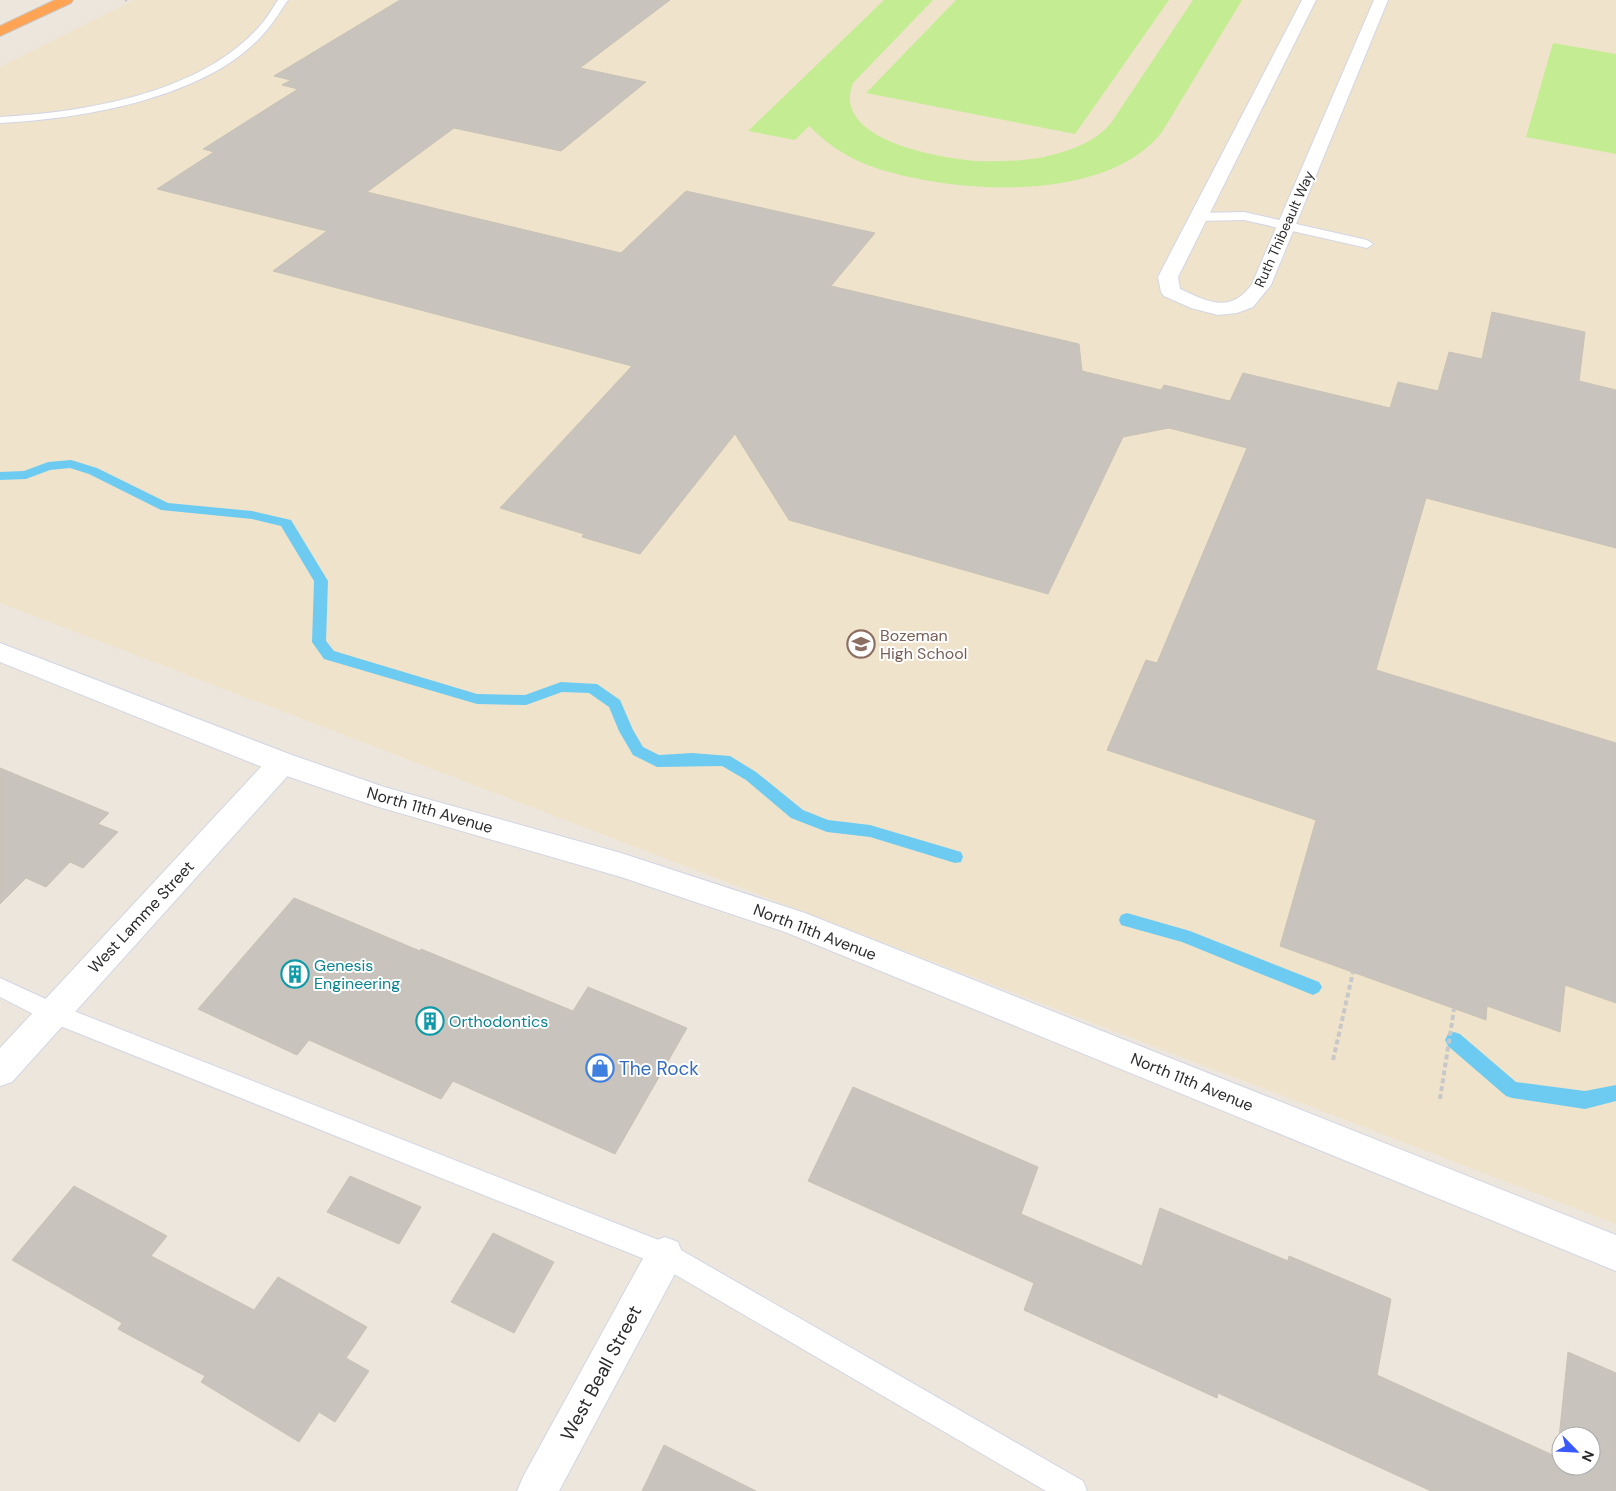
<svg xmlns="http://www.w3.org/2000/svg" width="1616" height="1491" viewBox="0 0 1616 1491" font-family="'DM Sans',sans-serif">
<rect width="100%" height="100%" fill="#ede6dc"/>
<path fill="#efe4cb" d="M 134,0 L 1616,0 L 1616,1224 L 0,603 L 0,67 Z"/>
<path fill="#c4ec93" d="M 884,0 L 933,0 L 853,83 C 830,140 939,158 976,161 C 998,162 1022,161 1044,157 C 1069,151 1094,143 1111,123 L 1193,0 L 1242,0 L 1162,132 C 1105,206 943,194 865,164 C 843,155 825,142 809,126 L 795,140 L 748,131 Z
M 956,0 L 1169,0 L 1075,134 L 866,93 Z
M 1553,43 L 1616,54 L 1616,154 L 1526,137 Z"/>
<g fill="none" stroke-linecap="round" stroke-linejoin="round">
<path fill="#6dcbf1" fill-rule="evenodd" d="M 71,460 L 97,468 L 168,503 L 252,511 L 291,520 L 328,581 L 326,641 L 334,651 L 477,694 L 525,695 L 561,682 L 597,684 L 620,700 L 633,730 L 643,747 L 659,755 L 692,753 L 730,756 L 756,772 L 803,810 L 828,820 L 870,825 L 961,852 L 963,857 L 961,862 L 955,863 L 870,837 L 827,832 L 791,818 L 746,780 L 722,766 L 657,767 L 633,755 L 619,731 L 609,707 L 589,693 L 562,692 L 526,705 L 477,704 L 324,659 L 312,642 L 314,581 L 281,526 L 252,519 L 161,510 L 89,474 L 70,468 L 50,470 L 26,479 L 0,480 L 0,472 L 24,471 L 48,462 Z
M 1127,913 L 1190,931 L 1319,982 L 1322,987 L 1319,992 L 1313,995 L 1182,942 L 1121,925 L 1119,920 L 1121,915 Z
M 1454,1032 L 1460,1034 L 1516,1082 L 1585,1091 L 1616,1085 L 1616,1101 L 1585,1109 L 1512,1098 L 1506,1096 L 1448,1046 L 1445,1040 L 1448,1034 Z"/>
</g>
<path fill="#c8c3bc" stroke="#c8c2b6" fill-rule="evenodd" d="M 400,0 L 670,0 L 580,68 L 646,82 L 561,151 L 454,128 L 367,192 L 621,253 L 686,191 L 875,233 L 831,286 L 1079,344 L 1082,371 L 1161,390 L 1164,385 L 1230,401 L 1243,373 L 1390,408 L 1398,382 L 1438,391 L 1449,352 L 1482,359 L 1492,312 L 1585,332 L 1579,381 L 1616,390 L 1616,548 L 1426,498 L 1376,670 L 1616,743 L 1616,1003 L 1565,985 L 1560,1032 L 1487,1006 L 1486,1020 L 1280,946 L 1316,820 L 1107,750 L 1146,660 L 1157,663 L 1247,448 L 1169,428 L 1123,437 L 1048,594 L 789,520 L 735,434 L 640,554 L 582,537 L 584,534 L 500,508 L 632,366 L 273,271 L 327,231 L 157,189 L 214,152 L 203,149 L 298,89 L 282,85 L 291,80 L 274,76 Z
M 0,768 L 109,813 L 98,824 L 118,832 L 83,868 L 70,862 L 46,887 L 26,878 L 0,904 Z
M 294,898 L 420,951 L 421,949 L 573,1011 L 588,987 L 687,1028 L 615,1154 L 453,1081 L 441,1099 L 309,1040 L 297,1055 L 198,1009 Z
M 853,1087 L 1038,1167 L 1021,1214 L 1142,1266 L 1160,1208 L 1288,1261 L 1289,1256 L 1391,1299 L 1377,1375 L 1557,1457 L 1568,1352 L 1616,1373 L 1616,1491 L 1431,1491 L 1218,1393 L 1217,1398 L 1024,1310 L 1034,1283 L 808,1181 ZM 1561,1436 L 1591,1436 L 1591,1466 L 1561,1466 Z
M 350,1176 L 421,1207 L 399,1244 L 327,1212 Z
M 74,1186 L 167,1236 L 151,1256 L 254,1310 L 278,1277 L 367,1327 L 346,1358 L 369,1371 L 335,1422 L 319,1412 L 299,1442 L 201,1382 L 205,1376 L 118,1329 L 122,1323 L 12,1260 Z
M 493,1233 L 554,1262 L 514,1333 L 451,1302 Z
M 664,1445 L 756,1491 L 642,1491 Z"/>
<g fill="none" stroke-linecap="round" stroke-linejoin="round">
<g stroke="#d2d5e4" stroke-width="2">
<path id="lane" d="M 278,0 L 288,0 C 281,10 274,22 266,31 C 210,98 82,119 0,123 L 0,117 C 84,112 198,94 258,28 C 266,20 272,9 278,0 Z
M 1244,212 L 1367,240 L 1373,244 L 1367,248 L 1244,220 L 1199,221 L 1193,217 L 1199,213 Z
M 0,978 L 61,1006 L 674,1246 L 1083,1481 L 1087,1491 L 1046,1491 L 657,1264 L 45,1020 L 0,997 Z"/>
</g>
<g stroke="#d2d5e4" stroke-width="2">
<path id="street" d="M 1302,0 L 1316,0 L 1178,277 L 1180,289 C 1208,302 1231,314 1252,284 L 1374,0 L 1388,0 L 1271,285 L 1253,307 L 1237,313 L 1218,315 L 1191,308 L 1164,296 L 1161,292 L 1158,277 Z
M 282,752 L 292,755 L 296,763 L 292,771 L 12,1082 L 0,1086 L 0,1048 L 272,755 Z
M 665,1237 L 678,1242 L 683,1255 L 678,1268 L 559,1491 L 517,1491 L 523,1477 L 652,1242 Z"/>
</g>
<g stroke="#d2d5e4" stroke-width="2">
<path id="secondary" d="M 0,643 L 292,755 L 384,787 L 621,853 L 805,913 L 1616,1235 L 1616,1271 L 785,932 L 621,877 L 372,805 L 272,771 L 0,662 Z"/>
</g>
<g stroke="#c8c8c8" stroke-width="2">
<path id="highway" d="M 55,0 L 73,0 L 71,3 L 0,36 L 0,26 Z"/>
</g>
<path stroke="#c8c8c8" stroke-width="2" stroke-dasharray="2.5 1" stroke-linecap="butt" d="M 125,1 L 127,0"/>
<path stroke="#c8c8c8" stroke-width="4" stroke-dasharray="5 3" stroke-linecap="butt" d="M 1333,1060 L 1353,972
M 1440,1099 L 1454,1009"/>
<use href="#lane" fill="#fff" fill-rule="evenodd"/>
<use href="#street" fill="#fff" fill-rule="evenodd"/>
<use href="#secondary" fill="#fff" fill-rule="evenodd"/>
<use href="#highway" fill="#ffa355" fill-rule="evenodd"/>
</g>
<defs>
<g id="school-ring" transform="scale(1.4375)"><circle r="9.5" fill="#fff" stroke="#8d6e63" stroke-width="1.5"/><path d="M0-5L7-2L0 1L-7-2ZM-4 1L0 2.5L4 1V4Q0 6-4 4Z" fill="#8d6e63"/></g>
<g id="building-ring" transform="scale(1.4375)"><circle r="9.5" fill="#fff" stroke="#0f9aa8" stroke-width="1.5"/><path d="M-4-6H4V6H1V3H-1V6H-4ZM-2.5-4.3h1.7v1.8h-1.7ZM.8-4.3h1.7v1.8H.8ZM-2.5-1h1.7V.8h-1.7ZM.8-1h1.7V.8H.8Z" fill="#0f9aa8"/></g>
<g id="shop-ring" transform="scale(1.4375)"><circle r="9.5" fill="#fff" stroke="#3f7fe0" stroke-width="1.5"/><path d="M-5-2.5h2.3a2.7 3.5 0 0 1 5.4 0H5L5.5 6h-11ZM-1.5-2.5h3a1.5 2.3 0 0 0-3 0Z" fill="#3f7fe0"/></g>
</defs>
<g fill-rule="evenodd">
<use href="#school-ring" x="861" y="644"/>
<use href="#building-ring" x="295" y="974"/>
<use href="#building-ring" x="430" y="1021"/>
<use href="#shop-ring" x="600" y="1068"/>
</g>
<g text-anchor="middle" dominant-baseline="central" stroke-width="4" stroke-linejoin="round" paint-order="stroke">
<g font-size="14" fill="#2b2b2b" stroke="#fff">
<text transform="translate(1284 229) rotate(-66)">Ruth Thibeault Way</text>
</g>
<g font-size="16" fill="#785e54" stroke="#fff" text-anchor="start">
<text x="880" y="635">Bozeman<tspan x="880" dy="18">High School</tspan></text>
</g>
<g font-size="16" fill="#2b2b2b" stroke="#fff">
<text transform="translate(430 810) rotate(16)">North 11th Avenue</text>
<text transform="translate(141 917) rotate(-47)">West Lamme Street</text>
<text transform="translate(815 932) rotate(21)">North 11th Avenue</text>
<text transform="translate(1192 1082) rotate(22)">North 11th Avenue</text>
</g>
<g font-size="16" fill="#0d838f" stroke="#fff" text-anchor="start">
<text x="314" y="965">Genesis<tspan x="314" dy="18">Engineering</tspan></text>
<text x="449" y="1021">Orthodontics</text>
</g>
<g font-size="19" fill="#366cbe" stroke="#fff" text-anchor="start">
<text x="619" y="1068">The Rock</text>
</g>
<g font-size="19" fill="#2b2b2b" stroke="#fff">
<text transform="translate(601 1373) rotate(-62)">West Beall Street</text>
</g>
</g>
<g transform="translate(1576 1451) rotate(114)"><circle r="24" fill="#ffffff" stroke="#aaaaaa"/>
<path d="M0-4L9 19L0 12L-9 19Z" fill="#3959fd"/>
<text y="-8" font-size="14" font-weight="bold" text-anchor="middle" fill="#2b2b2b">N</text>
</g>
</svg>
